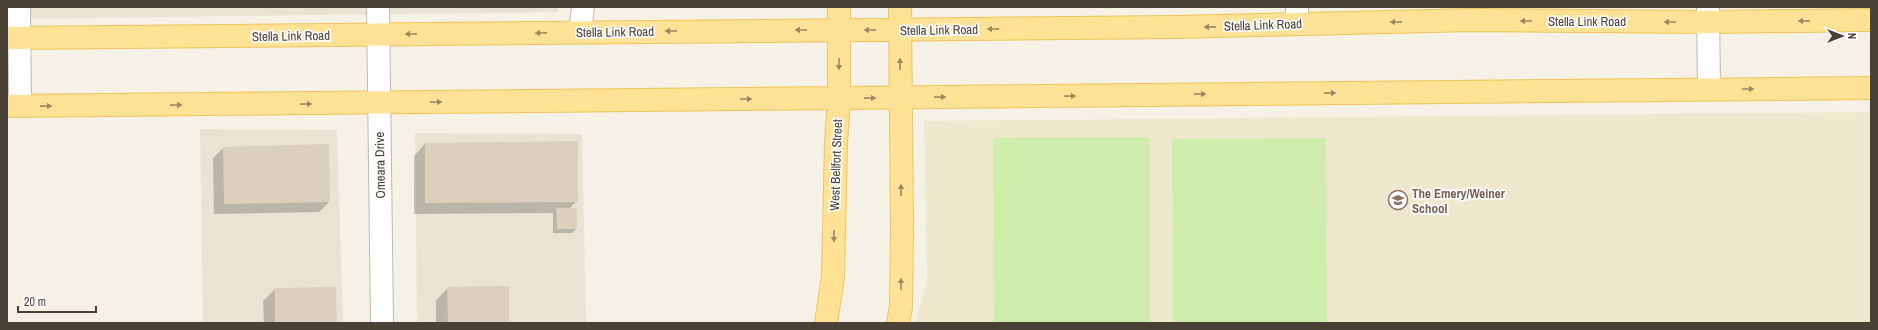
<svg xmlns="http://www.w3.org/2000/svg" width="1878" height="330" viewBox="0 0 1878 330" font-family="'Archivo Narrow',sans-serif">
<rect width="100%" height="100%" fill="#f5f1e6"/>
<path fill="#e9e3d4" d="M 7,7 L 558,7 L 558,12 L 7,19 Z
M 200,129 L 337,130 L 343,323 L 203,323 Z
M 415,133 L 582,134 L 586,323 L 417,323 Z"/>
<path fill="#f0e7cf" d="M 1871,112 L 1871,323 L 915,323 L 927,280 L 924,121 Z"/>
<path fill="#cfeeab" d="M 1150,137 L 1150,323 L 994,323 L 993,138 Z
M 1326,138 L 1327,323 L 1173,323 L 1172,139 Z"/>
<path fill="#0003" d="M 425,144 L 577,201 L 569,209 L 576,229 L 572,233 L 553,233 L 553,213 L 414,214 L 414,156 Z
M 223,148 L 329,202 L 319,212 L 214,214 L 213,158 Z
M 448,288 L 508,323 L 436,323 L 436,300 Z
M 275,289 L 336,323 L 264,323 L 263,301 Z"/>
<path fill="#dbcfbd" d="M 578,141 L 578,202 L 425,203 L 425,143 Z
M 329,144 L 330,202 L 224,204 L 223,147 Z
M 556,208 L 577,208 L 577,229 L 557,229 Z
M 509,286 L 509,323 L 448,323 L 447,287 Z
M 336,287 L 337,323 L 275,323 L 275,288 Z"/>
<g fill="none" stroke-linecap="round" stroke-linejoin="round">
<g stroke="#c1b9a8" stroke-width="24">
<path id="minor" d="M 19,7 L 20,106
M 378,7 L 382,323
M 1297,7 L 1297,24
M 1708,7 L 1709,89
M 580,32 L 583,7"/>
</g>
<g stroke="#f0c459" stroke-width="24">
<path id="major" d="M 7,38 L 1177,27 L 1473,20 L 1709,22 L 1871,20
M 7,106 L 1871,88
M 826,323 L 833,277 L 836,143 L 839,99 L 839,7
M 898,323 L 901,307 L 902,229 L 900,7"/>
</g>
<path stroke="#c5b597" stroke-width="2.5" stroke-dasharray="2 2" stroke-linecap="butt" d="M 1696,323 L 1696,322"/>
<use href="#minor" stroke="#fff" stroke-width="22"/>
<use href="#major" stroke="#ffe295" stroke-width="22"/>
</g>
<defs><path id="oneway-solid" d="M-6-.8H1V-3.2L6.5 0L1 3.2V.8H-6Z"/></defs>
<g fill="#9b8960">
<use href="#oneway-solid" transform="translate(1526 21) rotate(-180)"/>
<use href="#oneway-solid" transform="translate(1804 21) rotate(179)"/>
<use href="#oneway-solid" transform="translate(1396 22) rotate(179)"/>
<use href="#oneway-solid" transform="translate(1670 22) rotate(-180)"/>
<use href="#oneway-solid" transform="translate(1210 27) rotate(179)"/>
<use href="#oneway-solid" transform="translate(993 29) rotate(179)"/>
<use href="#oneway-solid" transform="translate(801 30) rotate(179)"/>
<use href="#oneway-solid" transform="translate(870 30) rotate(-179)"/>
<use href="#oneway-solid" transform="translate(671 31) rotate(179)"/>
<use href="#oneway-solid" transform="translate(541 33) rotate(179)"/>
<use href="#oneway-solid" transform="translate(411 34) rotate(179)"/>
<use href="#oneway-solid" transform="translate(839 64) rotate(91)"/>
<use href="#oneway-solid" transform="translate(900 64) rotate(-91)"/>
<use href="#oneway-solid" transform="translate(1748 89)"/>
<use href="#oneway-solid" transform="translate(1330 93) rotate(-1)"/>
<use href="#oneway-solid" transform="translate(1200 94) rotate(-1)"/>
<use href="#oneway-solid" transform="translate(1070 96) rotate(-1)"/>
<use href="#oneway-solid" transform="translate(940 97) rotate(-1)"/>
<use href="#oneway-solid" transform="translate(870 98) rotate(-1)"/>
<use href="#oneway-solid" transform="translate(746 99)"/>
<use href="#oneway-solid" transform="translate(436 102) rotate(-1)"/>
<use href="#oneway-solid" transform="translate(306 104) rotate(-1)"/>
<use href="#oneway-solid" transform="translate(176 105) rotate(-1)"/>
<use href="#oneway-solid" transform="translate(46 106) rotate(-1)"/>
<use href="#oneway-solid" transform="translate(901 190) rotate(-90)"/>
<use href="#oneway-solid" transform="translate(834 236) rotate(91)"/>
<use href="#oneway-solid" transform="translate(901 284) rotate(-90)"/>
</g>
<defs>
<g id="school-ring" transform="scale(1)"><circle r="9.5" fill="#fff" stroke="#8d6e63" stroke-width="1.5"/><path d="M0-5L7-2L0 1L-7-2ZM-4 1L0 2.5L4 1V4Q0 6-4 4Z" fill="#8d6e63"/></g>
</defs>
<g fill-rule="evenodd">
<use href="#school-ring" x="1398" y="200"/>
</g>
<g text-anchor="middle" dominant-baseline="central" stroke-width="3.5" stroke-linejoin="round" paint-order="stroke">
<g font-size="13" fill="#494135" stroke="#fff">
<text x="1587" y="21">Stella Link Road</text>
<text transform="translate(1263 25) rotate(-2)">Stella Link Road</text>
<text transform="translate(939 30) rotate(-1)">Stella Link Road</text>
<text transform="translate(615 32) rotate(-1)">Stella Link Road</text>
<text transform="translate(291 36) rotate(-1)">Stella Link Road</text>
<text transform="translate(380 165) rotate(-91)">Omeara Drive</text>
<text transform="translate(836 165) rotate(-88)">West Bellfort Street</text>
</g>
<g font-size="13" font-weight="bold" fill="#785e54" stroke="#fff" text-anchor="start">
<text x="1412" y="193">The Emery/Weiner<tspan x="1412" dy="15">School</tspan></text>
</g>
</g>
<rect width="1878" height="330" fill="none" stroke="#494135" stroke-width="16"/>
<g transform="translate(1842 36) rotate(90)" stroke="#ffffff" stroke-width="3" paint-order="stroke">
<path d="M0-3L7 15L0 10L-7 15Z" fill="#494135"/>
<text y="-6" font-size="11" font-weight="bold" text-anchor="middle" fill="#494135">N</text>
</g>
<path d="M18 306v6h78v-6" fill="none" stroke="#494135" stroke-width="2"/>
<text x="24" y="306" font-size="12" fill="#494135" stroke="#ffffff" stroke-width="3" paint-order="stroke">20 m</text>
</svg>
